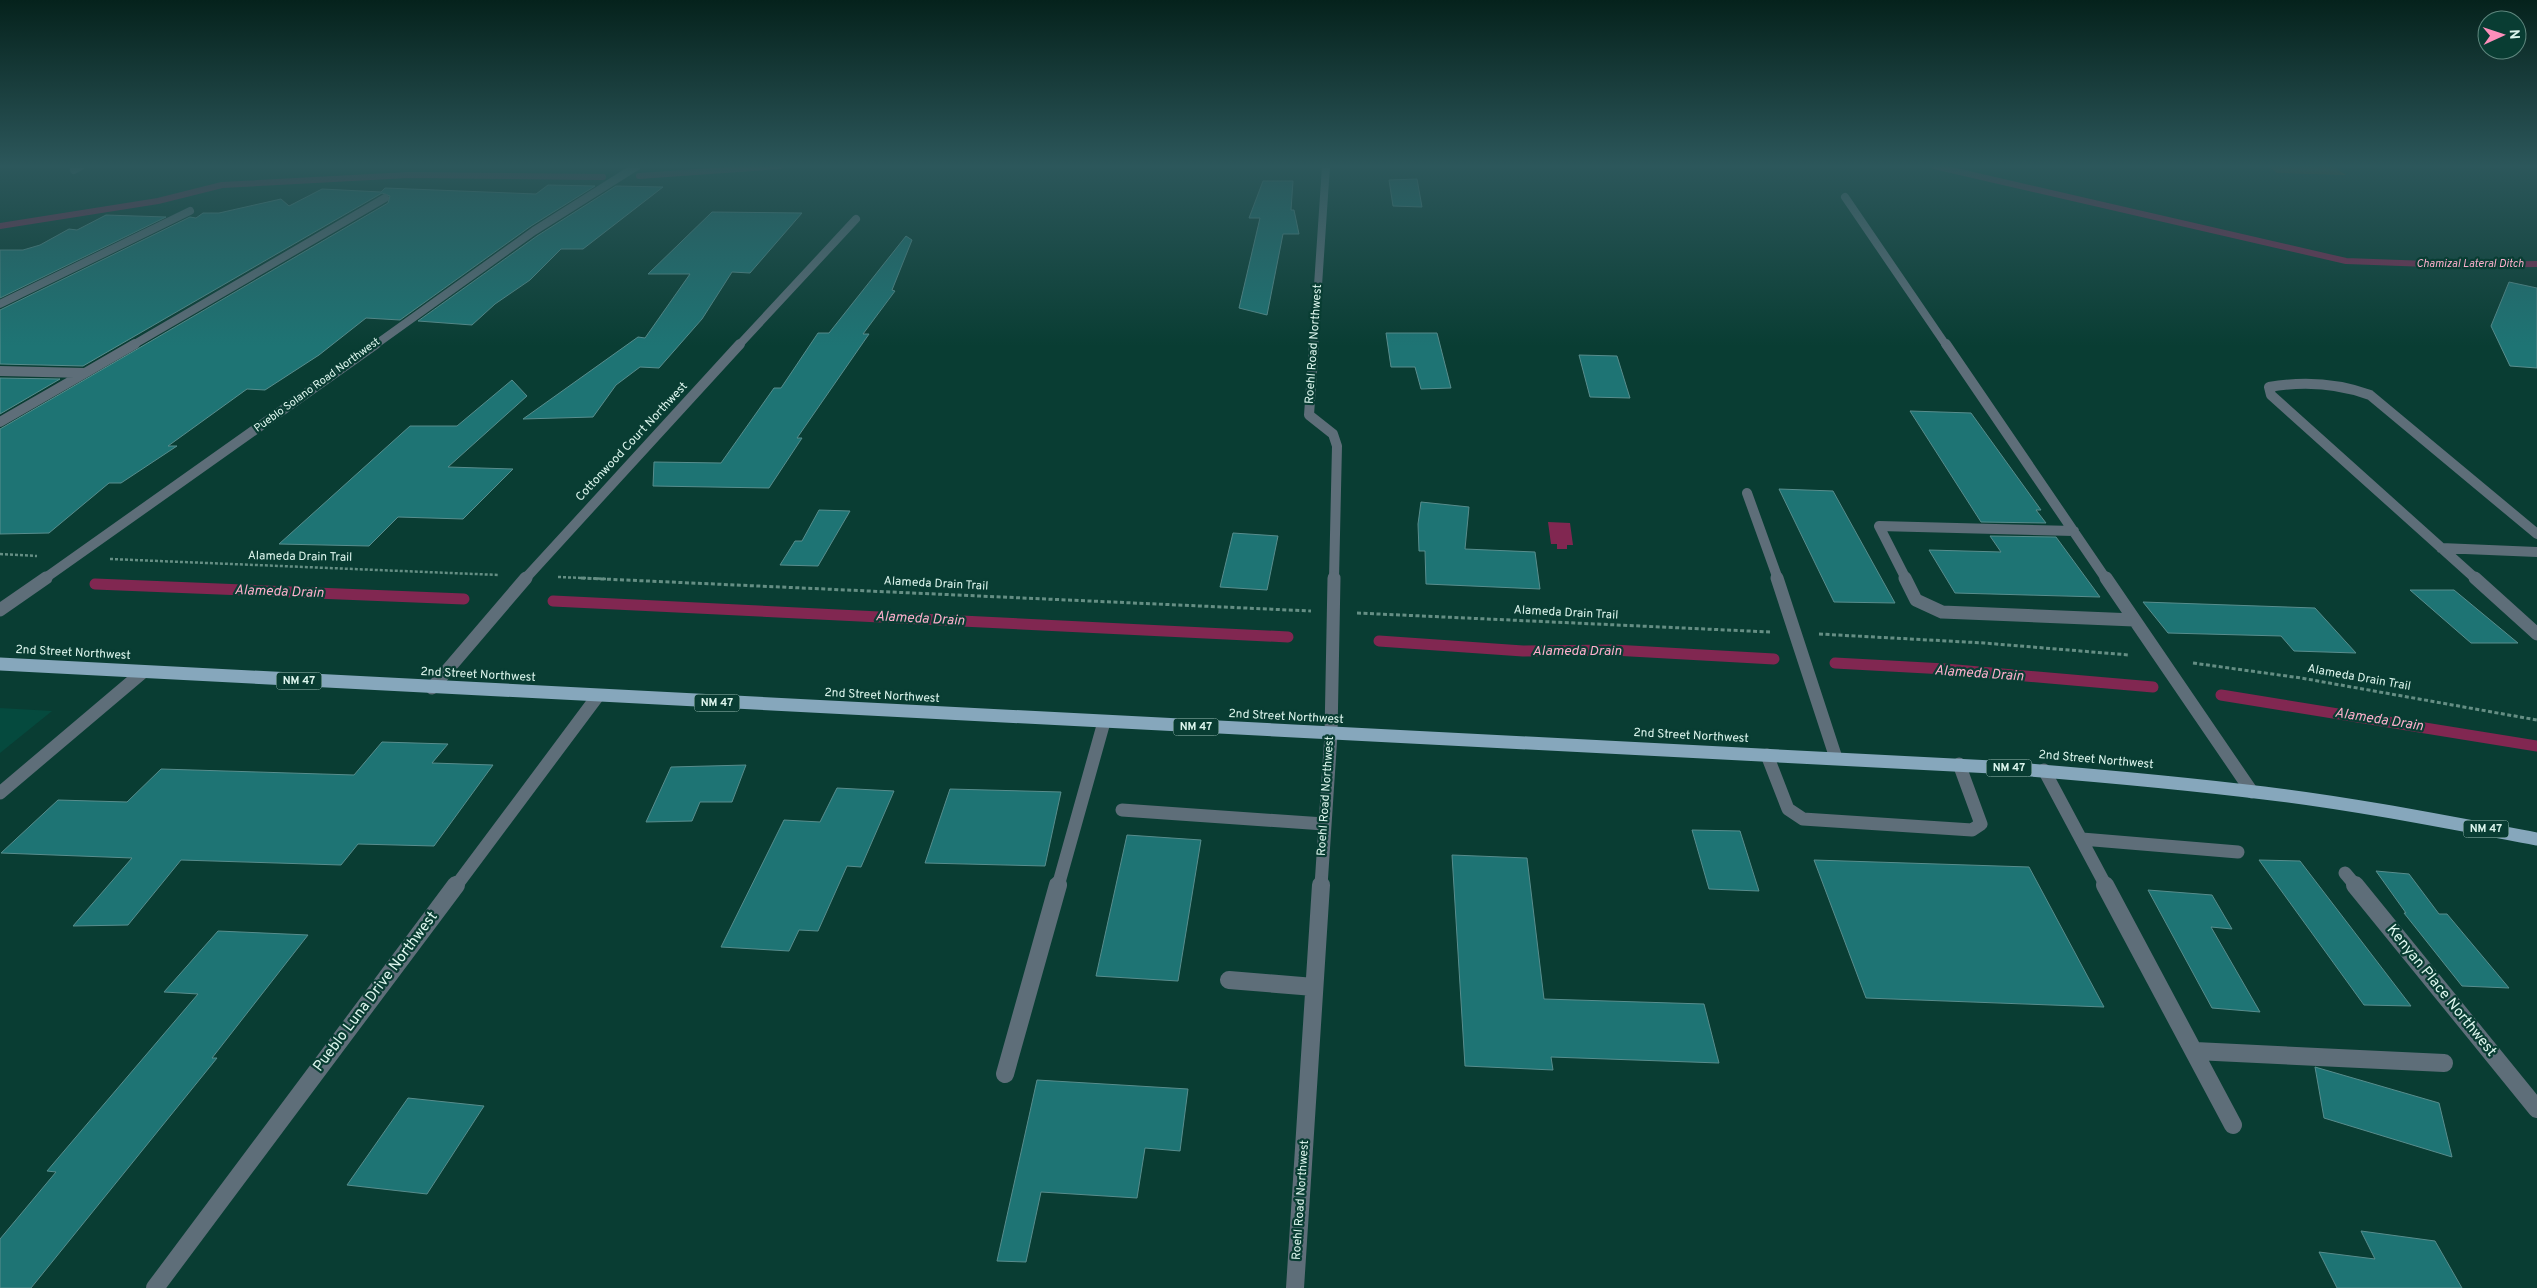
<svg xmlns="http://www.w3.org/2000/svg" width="2537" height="1288" viewBox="0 0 2537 1288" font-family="Overpass,sans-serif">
<rect width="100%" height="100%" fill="#093d33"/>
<path fill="#054a3e" d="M 0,708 L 52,711 L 0,753 Z"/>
<path fill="#623512" d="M 2268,166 L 2332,166 L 2346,175 L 2277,173 Z"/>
<path fill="#812751" d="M 1548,522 L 1570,523 L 1573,545 L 1567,545 L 1567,549 L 1557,549 L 1557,544 L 1551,544 Z"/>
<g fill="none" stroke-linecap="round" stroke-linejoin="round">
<path stroke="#812751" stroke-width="6" d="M 1934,166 L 2346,261 L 2456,265 L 2537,264
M 639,176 L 780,166
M 0,226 L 158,201 L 222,185 L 408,175 L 603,177"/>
<path stroke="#812751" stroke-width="11" d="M 95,584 L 464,599
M 553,601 L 1288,637
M 1379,641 L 1523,651 L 1613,650 L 1774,659
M 1835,663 L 1945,669 L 2153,687
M 2221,695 L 2537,746"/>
</g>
<path fill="#1e7474" stroke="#588d8d" d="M 1417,179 L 1422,207 L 1393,206 L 1389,180 Z
M 1263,181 L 1293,181 L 1291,210 L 1294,210 L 1299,234 L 1283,234 L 1267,315 L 1239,308 L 1260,218 L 1249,218 Z
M 548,185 L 595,186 L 531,226 L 400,320 L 366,318 L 319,355 L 265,390 L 247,389 L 168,446 L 177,446 L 121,483 L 109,483 L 49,533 L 0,534 L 0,429 L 388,203 L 390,196 L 382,193 L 83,366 L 0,364 L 0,310 L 190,217 L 196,218 L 203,213 L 219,213 L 281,199 L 289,206 L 322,189 L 381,192 L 385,188 L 536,194 Z
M 616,186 L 663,187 L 583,249 L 561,249 L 530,280 L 495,304 L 472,325 L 418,321 L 537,236 Z
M 712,212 L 802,213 L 750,273 L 732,272 L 702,319 L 659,368 L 640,367 L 616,385 L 593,417 L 523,419 L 638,337 L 645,338 L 690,274 L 648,274 Z
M 106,215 L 166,217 L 0,298 L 0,250 L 23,250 L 40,245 L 69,229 L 77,230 Z
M 906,236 L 912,240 L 892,290 L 895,291 L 863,334 L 869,334 L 797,438 L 802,438 L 769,488 L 653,486 L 654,462 L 721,463 L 774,388 L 781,388 L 818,333 L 829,333 Z
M 2509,282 L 2537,288 L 2537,368 L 2510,366 L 2491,326 Z
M 1386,333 L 1437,333 L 1451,388 L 1421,389 L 1415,367 L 1391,367 Z
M 1579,355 L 1617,356 L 1630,398 L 1590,397 Z
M 0,378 L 60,379 L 0,414 Z
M 512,380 L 527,396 L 448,467 L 513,469 L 463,519 L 398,517 L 369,546 L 279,544 L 410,426 L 457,426 Z
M 1910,411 L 1971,413 L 2041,510 L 2036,510 L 2046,523 L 1981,522 Z
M 1779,489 L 1833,491 L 1895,603 L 1834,602 Z
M 1421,502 L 1469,507 L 1465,549 L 1535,552 L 1540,589 L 1426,584 L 1425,551 L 1419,551 L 1418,524 Z
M 819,510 L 850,511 L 818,566 L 780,565 L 795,541 L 802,541 Z
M 1233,533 L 1278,536 L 1267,590 L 1220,587 Z
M 1990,536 L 2056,537 L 2100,597 L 1955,593 L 1929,550 L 2001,552 Z
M 2410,590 L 2454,590 L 2518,643 L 2471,643 Z
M 2143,602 L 2315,608 L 2356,653 L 2294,651 L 2281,636 L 2168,633 Z
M 382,742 L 448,744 L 432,763 L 493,765 L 434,846 L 358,844 L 341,865 L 181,860 L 128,925 L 73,926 L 132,858 L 1,853 L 58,800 L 127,802 L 161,769 L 354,775 Z
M 746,765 L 732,802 L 700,802 L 692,821 L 646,822 L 671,767 Z
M 837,788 L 894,791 L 861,867 L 847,866 L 818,931 L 799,930 L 789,951 L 721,947 L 784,820 L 820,822 Z
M 950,789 L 1061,792 L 1045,866 L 925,863 Z
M 1692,830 L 1740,831 L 1759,891 L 1709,889 Z
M 1127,835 L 1201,840 L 1178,981 L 1096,976 Z
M 1452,855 L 1527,858 L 1544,999 L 1704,1004 L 1719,1063 L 1551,1057 L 1553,1070 L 1465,1066 Z
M 1814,860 L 2029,867 L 2104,1007 L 1866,998 Z
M 2259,860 L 2300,861 L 2411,1006 L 2364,1005 Z
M 2376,871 L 2409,874 L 2439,914 L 2447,914 L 2509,988 L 2462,986 L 2404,913 L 2406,913 Z
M 2148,890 L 2212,895 L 2232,929 L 2211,927 L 2260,1012 L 2212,1008 Z
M 218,931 L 308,935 L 212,1058 L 217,1058 L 31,1288 L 0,1288 L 0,1239 L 56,1172 L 47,1171 L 198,994 L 164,992 Z
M 2315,1067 L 2439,1103 L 2452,1157 L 2324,1118 Z
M 1037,1080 L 1188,1089 L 1180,1151 L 1145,1148 L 1137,1198 L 1041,1192 L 1026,1262 L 997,1261 Z
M 408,1098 L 484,1106 L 427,1194 L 347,1185 Z
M 2361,1231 L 2435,1241 L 2462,1288 L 2337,1288 L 2319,1252 L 2375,1259 Z"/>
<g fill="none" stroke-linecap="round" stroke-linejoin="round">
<path stroke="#658e84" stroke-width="2.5" stroke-dasharray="3 2" stroke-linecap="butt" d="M 0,554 L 37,556
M 110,559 L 499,575
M 558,577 L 608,579"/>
<path stroke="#658e84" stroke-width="3" stroke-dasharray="4 2.5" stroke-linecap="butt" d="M 581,578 L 1311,611
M 1357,613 L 1770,632
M 1819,634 L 1984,643 L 2129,655
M 2193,663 L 2301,678 L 2537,720"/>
<path stroke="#5e6e79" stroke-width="8" d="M 74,170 L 81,166
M 1845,197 L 1946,345
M 0,304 L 190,211
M 133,345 L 385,198
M 375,345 L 534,231 L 637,166
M 739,345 L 856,219
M 1314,345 L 1326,166"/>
<path stroke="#5e6e79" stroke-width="10" d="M 1314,344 L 1309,415 L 1333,434 L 1337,446 L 1334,579
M 1946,344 L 2106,579
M 0,371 L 85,373 L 0,422
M 85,373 L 135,344
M 1747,493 L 1778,579
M 2441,548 L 2537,552
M 44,579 L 376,344
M 525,579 L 740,344
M 1906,579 L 1879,526 L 2074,531
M 2476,579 L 2271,395 L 2269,387 C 2304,381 2337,383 2370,395 L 2537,534"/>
<path stroke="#5e6e79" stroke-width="13" d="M 1777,578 L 1836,758
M 1905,578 L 1916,600 L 1942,612 L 2134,620
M 2106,578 L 2252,792
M 2475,578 L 2537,634
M 0,610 L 46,578
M 432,688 L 526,578
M 1767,755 L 1788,809 L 1803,819 L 1972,830 L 1981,824 L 1959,764
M 2044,770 L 2106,886
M 0,793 L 143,672
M 1122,810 L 1324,824
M 2082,839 L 2238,852
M 2345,873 L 2356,886
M 456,886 L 597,697
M 1058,886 L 1104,722
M 1321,886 L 1331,734 L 1334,578"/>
<path stroke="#5e6e79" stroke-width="18" d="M 2105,885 L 2233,1125
M 2355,885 L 2537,1109
M 1229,980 L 1314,987
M 2195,1051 L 2444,1063
M 1005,1074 L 1058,885
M 155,1288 L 456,885
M 1295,1288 L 1321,885"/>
<path stroke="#86a7bc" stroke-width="13" d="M 0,664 L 1992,767 C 2083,774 2174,782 2264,793 C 2356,804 2446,822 2537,839"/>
</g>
<linearGradient id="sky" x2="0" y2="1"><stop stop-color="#05221c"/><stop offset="0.48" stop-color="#2c575b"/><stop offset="1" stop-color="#2c575b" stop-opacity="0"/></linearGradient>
<rect width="2537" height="346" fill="url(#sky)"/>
<g text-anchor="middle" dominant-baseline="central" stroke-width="4.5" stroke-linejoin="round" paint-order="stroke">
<g font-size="11" font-style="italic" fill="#fbafcb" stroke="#093d33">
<text x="2470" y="264">Chamizal Lateral Ditch</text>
</g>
<g font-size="11" fill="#ddf6ee" stroke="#093d33">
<text transform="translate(317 385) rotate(-36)">Pueblo Solano Road Northwest</text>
</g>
<g fill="#093d33" stroke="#9dbeb6" stroke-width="1">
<rect x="276.5" y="672.5" width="45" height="17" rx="4"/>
<rect x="694.5" y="694.5" width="45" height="17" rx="4"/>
<rect x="1173.5" y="718.5" width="45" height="17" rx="4"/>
<rect x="1986.5" y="759.5" width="45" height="17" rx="4"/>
<rect x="2463.5" y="820.5" width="45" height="17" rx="4"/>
</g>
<g font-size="11" font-weight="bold" fill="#ddf6ee">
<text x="299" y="681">NM 47</text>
<text x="717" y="703">NM 47</text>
<text x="1196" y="727">NM 47</text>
<text x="2009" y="768">NM 47</text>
<text x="2486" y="829">NM 47</text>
</g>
<g font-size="12" fill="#ddf6ee" stroke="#093d33">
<text transform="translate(1314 344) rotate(-86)">Roehl Road Northwest</text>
<text transform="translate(632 442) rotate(-47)">Cottonwood Court Northwest</text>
<text transform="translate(300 557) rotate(1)">Alameda Drain Trail</text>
<text transform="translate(936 584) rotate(3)">Alameda Drain Trail</text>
<text transform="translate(1566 613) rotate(3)">Alameda Drain Trail</text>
<text transform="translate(73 653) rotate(3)">2nd Street Northwest</text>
<text transform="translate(478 675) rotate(3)">2nd Street Northwest</text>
<text transform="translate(2359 678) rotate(10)">Alameda Drain Trail</text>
<text transform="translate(882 696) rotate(3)">2nd Street Northwest</text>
<text transform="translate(1286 717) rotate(3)">2nd Street Northwest</text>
<text transform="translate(1691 736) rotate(3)">2nd Street Northwest</text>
<text transform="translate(2096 760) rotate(5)">2nd Street Northwest</text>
<text transform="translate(1326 796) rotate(-86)">Roehl Road Northwest</text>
<text transform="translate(1301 1200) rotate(-86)">Roehl Road Northwest</text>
</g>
<g font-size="14" font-style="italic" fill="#fbafcb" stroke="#093d33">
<text transform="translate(279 592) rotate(2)">Alameda Drain</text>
<text transform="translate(920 619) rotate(3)">Alameda Drain</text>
<text x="1577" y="651">Alameda Drain</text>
<text transform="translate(1979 674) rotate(4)">Alameda Drain</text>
<text transform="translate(2379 720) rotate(9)">Alameda Drain</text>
</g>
<g font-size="15" fill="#ddf6ee" stroke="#093d33">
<text transform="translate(2441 991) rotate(51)">Kenyan Place Northwest</text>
<text transform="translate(376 992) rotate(-53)">Pueblo Luna Drive Northwest</text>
</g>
</g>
<g transform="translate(2502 35) rotate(87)"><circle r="24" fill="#093d33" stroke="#5e877e"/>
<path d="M0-4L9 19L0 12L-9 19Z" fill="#fe8ebb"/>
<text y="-8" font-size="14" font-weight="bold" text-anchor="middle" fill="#ddf6ee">N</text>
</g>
</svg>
